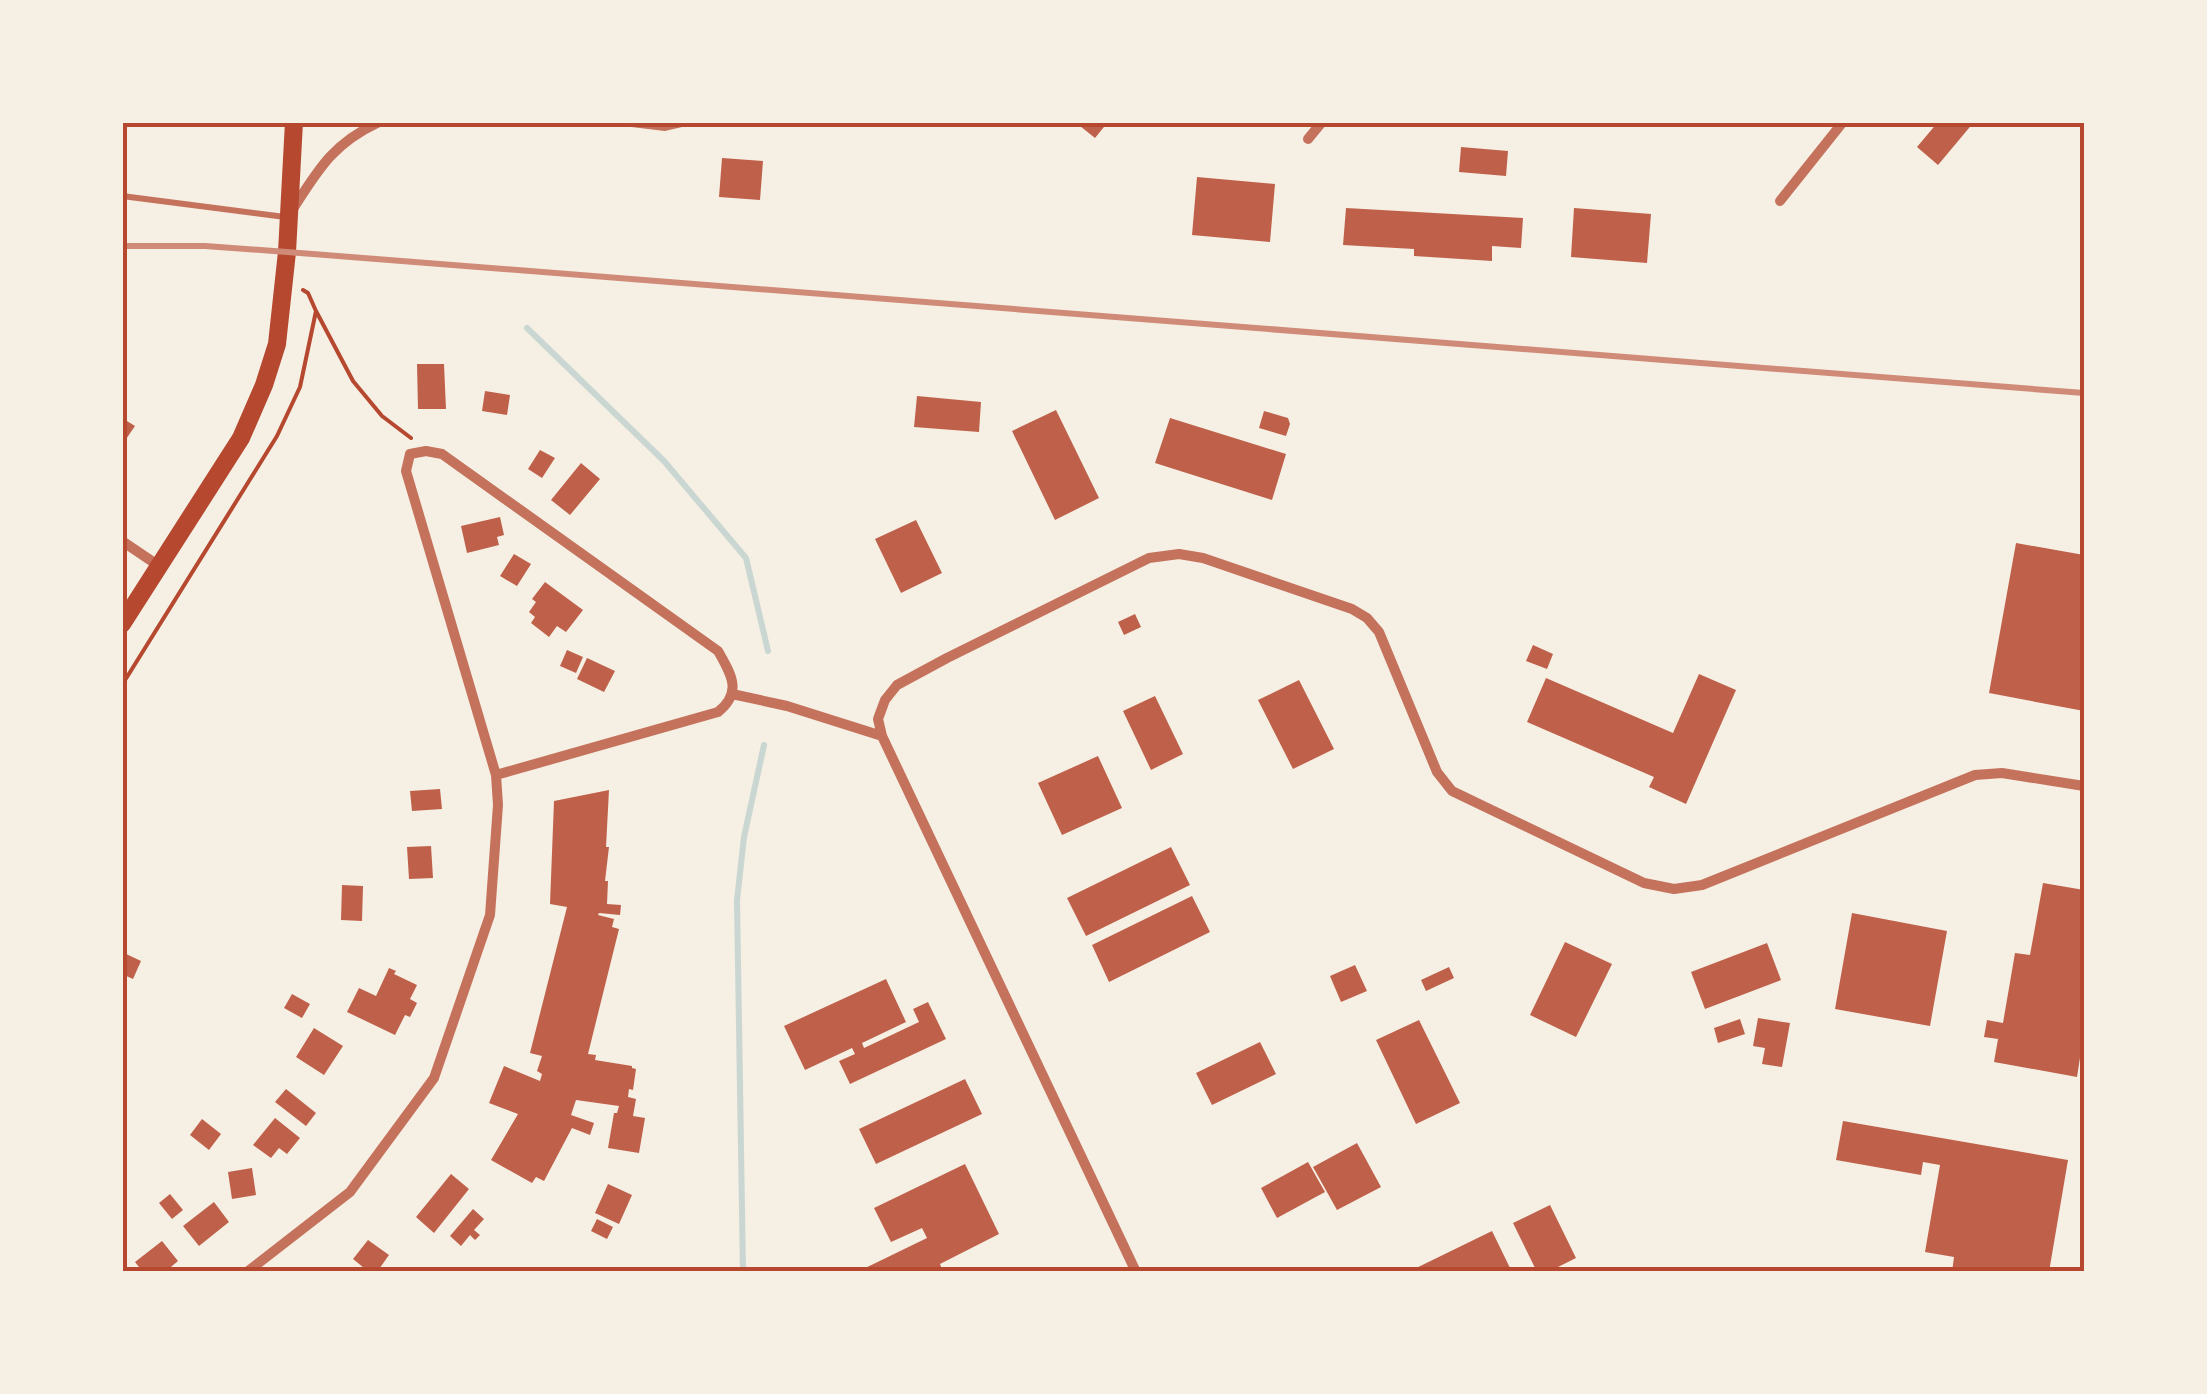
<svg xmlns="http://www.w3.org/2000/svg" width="2207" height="1394" viewBox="0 0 2207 1394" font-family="'Open Sans',sans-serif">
<rect width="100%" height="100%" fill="#f6efe4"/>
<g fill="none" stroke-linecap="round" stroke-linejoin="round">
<path stroke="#c9d6d2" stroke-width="6" d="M 527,328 L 664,461 L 746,558 L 768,651
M 743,1272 L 737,900 L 744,837 L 764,745"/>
</g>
<path fill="#bf614a" d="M 1075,122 L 1108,122 L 1095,138 Z
M 1938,122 L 1974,122 L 1938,165 L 1917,147 Z
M 1461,147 L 1508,151 L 1506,176 L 1459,172 Z
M 722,158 L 763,161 L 760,200 L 719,197 Z
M 1197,177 L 1275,184 L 1270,242 L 1192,235 Z
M 1346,208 L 1523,218 L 1521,248 L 1492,246 L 1492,261 L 1414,256 L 1414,249 L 1343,245 Z
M 1574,208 L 1651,214 L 1647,263 L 1571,257 Z
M 417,364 L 444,364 L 446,409 L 418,409 Z
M 485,391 L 510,395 L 507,415 L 482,411 Z
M 917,396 L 981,402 L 979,432 L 914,427 Z
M 1056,410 L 1099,498 L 1055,520 L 1012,431 Z
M 1264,411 L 1288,418 L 1290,424 L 1286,436 L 1259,428 Z
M 122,418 L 135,426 L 122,445 Z
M 1170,418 L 1286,454 L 1272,500 L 1155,463 Z
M 540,450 L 555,458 L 542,478 L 528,469 Z
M 581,463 L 600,479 L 570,515 L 551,500 Z
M 500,517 L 504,535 L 497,537 L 499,545 L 467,553 L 461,526 Z
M 916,520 L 942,573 L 901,593 L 875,539 Z
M 2016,543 L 2084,555 L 2084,711 L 1989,693 Z
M 514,554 L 531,564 L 517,586 L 500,576 Z
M 545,582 L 583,610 L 566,632 L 557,626 L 549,637 L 531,623 L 535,617 L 529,612 L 536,602 L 532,599 Z
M 1135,614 L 1141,627 L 1124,635 L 1118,622 Z
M 1533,645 L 1553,654 L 1547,669 L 1526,661 Z
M 567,650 L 583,657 L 576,673 L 560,666 Z
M 587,658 L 615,671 L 604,692 L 577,679 Z
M 1699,674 L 1736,690 L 1686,804 L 1649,787 L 1654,777 L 1527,722 L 1546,678 L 1673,733 Z
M 1299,680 L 1334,749 L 1293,769 L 1258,700 Z
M 1155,696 L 1183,754 L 1151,770 L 1123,711 Z
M 1098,756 L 1122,808 L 1062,835 L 1038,783 Z
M 440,789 L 442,809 L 412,811 L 410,791 Z
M 609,790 L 606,847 L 609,847 L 605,881 L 608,881 L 607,904 L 621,905 L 620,915 L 599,913 L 598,915 L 614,919 L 612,927 L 619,929 L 588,1054 L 596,1055 L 595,1060 L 632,1066 L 632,1068 L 636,1069 L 633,1090 L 629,1089 L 628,1097 L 636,1099 L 633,1116 L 645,1118 L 639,1153 L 608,1148 L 614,1113 L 617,1113 L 619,1106 L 576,1100 L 571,1115 L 594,1123 L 590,1135 L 572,1128 L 544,1181 L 536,1177 L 532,1183 L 491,1160 L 518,1114 L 489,1103 L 504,1066 L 540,1081 L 542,1074 L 537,1071 L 542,1056 L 530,1053 L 567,907 L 550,904 L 554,801 Z
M 431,846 L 433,878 L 409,879 L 407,847 Z
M 1171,847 L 1190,885 L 1086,936 L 1067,898 Z
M 2043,883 L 2084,890 L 2084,1032 L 2077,1077 L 1994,1062 L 1998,1039 L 1984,1037 L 1987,1020 L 2003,1023 L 2015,953 L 2030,955 Z
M 342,885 L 363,886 L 362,921 L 341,920 Z
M 1192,896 L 1210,932 L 1109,982 L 1092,945 Z
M 1852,913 L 1947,931 L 1930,1026 L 1835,1009 Z
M 1565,942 L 1612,964 L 1576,1037 L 1530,1015 Z
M 1767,943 L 1781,980 L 1705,1009 L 1691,972 Z
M 122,952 L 141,961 L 133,979 L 122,974 Z
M 1355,965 L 1367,991 L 1341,1002 L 1330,976 Z
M 1449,967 L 1454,978 L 1426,991 L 1421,980 Z
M 389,968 L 396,971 L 394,974 L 417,985 L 410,999 L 417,1003 L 410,1017 L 405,1015 L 395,1035 L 347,1012 L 359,988 L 376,996 Z
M 886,979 L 906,1022 L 862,1043 L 864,1048 L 919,1022 L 913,1009 L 928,1002 L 946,1039 L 850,1084 L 839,1061 L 855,1054 L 852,1048 L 805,1070 L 784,1026 Z
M 292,994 L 310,1004 L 302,1018 L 284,1008 Z
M 1758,1018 L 1790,1023 L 1782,1067 L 1762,1064 L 1765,1048 L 1753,1046 Z
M 1740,1019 L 1745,1034 L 1718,1043 L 1714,1028 Z
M 1419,1020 L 1460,1103 L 1416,1124 L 1376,1040 Z
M 314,1028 L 343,1046 L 324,1075 L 296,1057 Z
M 1260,1042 L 1276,1074 L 1212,1105 L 1196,1073 Z
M 965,1079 L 982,1114 L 876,1164 L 859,1129 Z
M 286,1089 L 316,1113 L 306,1126 L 275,1102 Z
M 275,1118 L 300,1138 L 287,1154 L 279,1148 L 271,1158 L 253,1145 Z
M 202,1119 L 221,1134 L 209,1150 L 190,1135 Z
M 1843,1121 L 2068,1160 L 2049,1272 L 1952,1272 L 1954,1257 L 1925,1252 L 1940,1165 L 1923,1162 L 1921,1175 L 1836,1160 Z
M 1357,1143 L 1381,1187 L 1337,1210 L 1313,1167 Z
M 1308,1162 L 1325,1192 L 1277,1218 L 1261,1188 Z
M 965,1164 L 999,1234 L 940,1264 L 943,1272 L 857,1272 L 927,1238 L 922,1228 L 891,1242 L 874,1208 Z
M 252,1168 L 256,1195 L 232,1199 L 228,1172 Z
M 451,1174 L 469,1189 L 434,1233 L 416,1217 Z
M 608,1184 L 632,1195 L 619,1224 L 595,1213 Z
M 170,1194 L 183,1210 L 172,1219 L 159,1203 Z
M 214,1202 L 229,1222 L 199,1246 L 183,1226 Z
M 1550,1205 L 1576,1258 L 1548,1272 L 1537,1272 L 1513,1223 Z
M 473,1209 L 484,1219 L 474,1230 L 480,1235 L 475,1240 L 470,1235 L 461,1246 L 450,1236 Z
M 597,1219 L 613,1227 L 607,1239 L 591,1231 Z
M 1492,1231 L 1512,1272 L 1408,1272 Z
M 368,1240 L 389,1255 L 377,1272 L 369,1272 L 353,1259 Z
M 162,1241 L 178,1261 L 165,1272 L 143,1272 L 135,1262 Z"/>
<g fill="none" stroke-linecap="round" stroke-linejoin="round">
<path stroke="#b5482f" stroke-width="4" d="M 316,311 L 353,381 L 382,416 L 411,438
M 122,685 L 277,436 L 300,387 L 316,311 L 308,293 L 303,290"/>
<path stroke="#c5725c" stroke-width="6" d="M 122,196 L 285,217"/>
<path stroke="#c5725c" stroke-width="10" d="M 632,122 L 665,126 L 682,122
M 1308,139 L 1322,122
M 1780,201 L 1843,122
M 291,212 C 318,170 332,144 379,122
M 122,541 L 159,566
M 732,694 L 787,706 L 882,736
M 247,1272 L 350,1192 L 434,1078 L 490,915 L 498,805 L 496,775 L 406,471 L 410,454 L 426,451 L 442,454 L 718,651 C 731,674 743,692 718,712 L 496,775
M 1136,1272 L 882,736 L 878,719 L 885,700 L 897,685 L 947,658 L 1149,558 L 1179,554 L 1203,558 L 1352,609 L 1367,618 L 1379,632 L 1437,772 L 1452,791 L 1644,883 L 1674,889 L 1702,885 L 1975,775 L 2002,773 L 2084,786"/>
<path stroke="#b5482f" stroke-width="18" d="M 122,624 L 241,438 L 264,385 L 277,344 L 287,252 L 294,122"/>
<path stroke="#cf8b77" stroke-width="6" d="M 122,246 L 205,246 L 287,252 L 2084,393"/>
</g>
<rect width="2207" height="1394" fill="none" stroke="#f6efe4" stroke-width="250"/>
<rect x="125" y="125" width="1957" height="1144" fill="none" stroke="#b5482f" stroke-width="4"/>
</svg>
